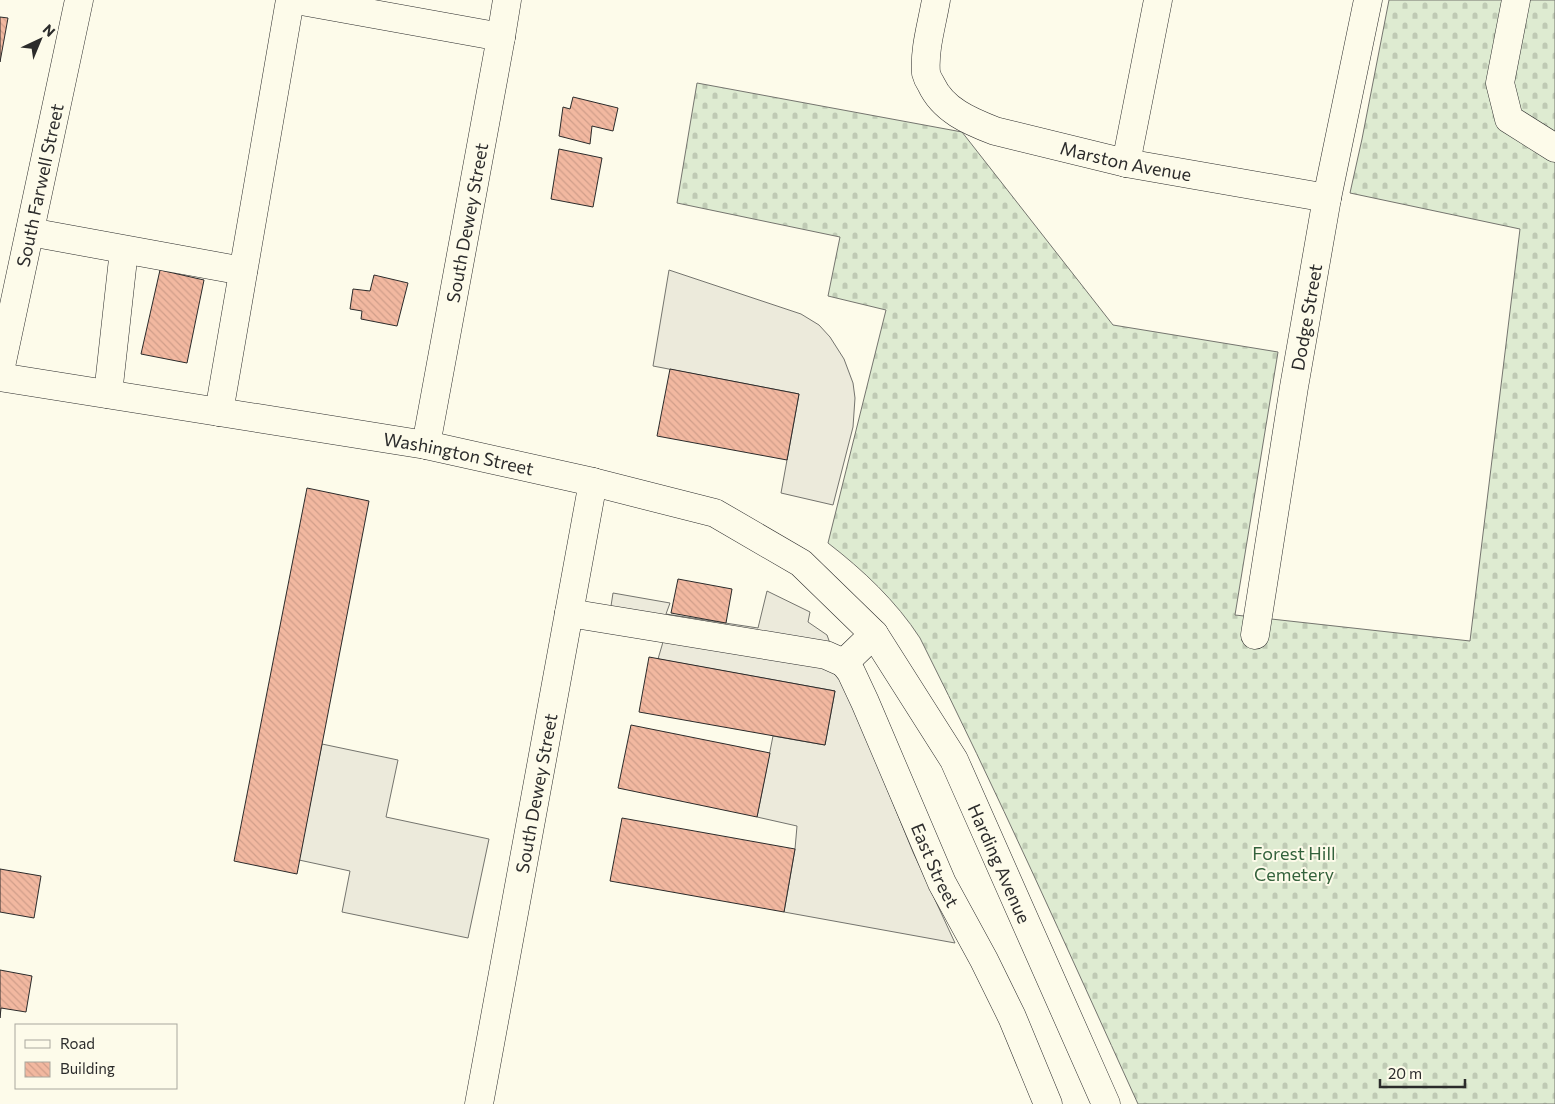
<svg xmlns="http://www.w3.org/2000/svg" width="1555" height="1104" viewBox="0 0 1555 1104" font-family="Commissioner,sans-serif">
<defs>
<pattern id="cemetery-stones" width="16" height="16" patternUnits="userSpaceOnUse" patternTransform="scale(1.25)"><rect width="16" height="16" fill="#deebd1"/><path d="M2 7V4a2 2 0 0 1 4 0v3zM10 15v-3a2 2 0 0 1 4 0v3z" fill="#bfcab4"/></pattern>
<pattern id="building-back-hatch" width="6" height="6" patternUnits="userSpaceOnUse" patternTransform="scale(1.25)"><rect width="6" height="6" fill="#f2b8a0"/><path d="M-1 5l2 2M0 0l6 6M5-1l2 2" fill="none" stroke="#d09e8a"/></pattern>
</defs>
<rect width="100%" height="100%" fill="#fdfbea"/>
<path fill="url(#cemetery-stones)" stroke="#74746e" d="M 1389,0 L 1555,0 L 1555,1104 L 1138,1104 C 1067,948 997,791 920,638 C 896,601 863,570 828,543 L 886,310 L 828,296 L 840,237 L 677,203 L 697,83 L 962,132 L 1113,325 L 1278,352 L 1235,615 L 1470,641 L 1520,229 L 1350,193 L 1362,139 Z"/>
<path fill="#eceadb" stroke="#74746e" d="M 669,270 L 801,314 L 819,325 L 830,337 L 844,359 L 853,383 L 855,398 L 853,427 L 833,505 L 781,493 L 799,394 L 653,366 Z
M 767,591 L 810,612 L 808,622 L 827,635 L 848,693 L 913,852 L 955,943 L 784,912 L 795,849 L 797,826 L 757,817 L 773,736 L 825,745 L 835,691 L 658,659 L 663,642 L 607,632 L 613,593 L 670,603 L 666,614 L 758,628 Z
M 322,744 L 398,760 L 386,817 L 489,839 L 468,938 L 342,912 L 350,871 L 299,860 Z"/>
<path fill="url(#building-back-hatch)" stroke="#2b2b2b" d="M 0,17 L 8,18 L 0,62 Z
M 573,97 L 618,108 L 613,131 L 592,126 L 590,144 L 559,136 L 563,107 L 570,109 Z
M 559,149 L 602,158 L 593,207 L 551,199 Z
M 160,270 L 204,280 L 187,363 L 141,354 Z
M 374,275 L 408,283 L 397,326 L 361,319 L 362,311 L 350,309 L 353,289 L 370,291 Z
M 670,369 L 799,394 L 787,460 L 657,436 Z
M 307,488 L 369,501 L 297,874 L 234,861 Z
M 678,579 L 732,589 L 726,623 L 671,613 Z
M 649,657 L 835,691 L 825,745 L 639,712 Z
M 631,725 L 770,753 L 757,817 L 618,788 Z
M 622,818 L 795,849 L 784,912 L 610,881 Z
M 0,869 L 41,876 L 34,918 L 0,912 Z
M 0,970 L 32,976 L 26,1012 L 1,1008 L 0,1018 Z"/>
<g fill="none" stroke-linecap="round" stroke-linejoin="round">
<g stroke="#2b2b2b" stroke-width="29">
<g id="minor">
<path d="M 296,0 L 501,37"/>
<path id="s1" d="M 936,0 C 932,24 924,49 926,73 C 927,77 929,81 931,84 C 943,110 969,121 995,131 L 1126,163 L 1327,198"/>
<path d="M 1516,0 L 1500,83 L 1509,119 L 1555,148"/>
<path d="M 1126,163 L 1158,0"/>
<path d="M 30,232 L 243,271"/>
<path d="M 108,394 L 124,250"/>
<path d="M 219,412 L 290,0"/>
<path id="s2" d="M 426,445 L 501,37 L 507,0"/>
<path d="M 569,613 L 826,655 L 844,663"/>
<path id="s3" d="M 1255,635 L 1294,387 L 1327,198 L 1368,0"/>
<path id="s4" d="M 844,663 L 851,672 L 865,702 L 942,883 L 984,960 L 1012,1017 L 1048,1104"/>
<path d="M 844,663 L 874,634"/>
<path id="s5" d="M 479,1104 L 593,482"/>
</g>
</g>
<g stroke="#2b2b2b" stroke-width="29">
<g id="major">
<path id="s6" d="M 0,371 L 79,0"/>
<path id="s7" d="M 0,377 L 426,445 L 593,482 L 715,513 L 801,563 L 874,634 L 954,760 L 1106,1104"/>
</g>
</g>
<use href="#minor" stroke="#fdfbea" stroke-width="28"/>
<use href="#major" stroke="#fdfbea" stroke-width="28"/>
</g>
<g text-anchor="middle" dominant-baseline="central" stroke-width="4" stroke-linejoin="round" paint-order="stroke">
<g font-size="18" fill="#2b2b2b" stroke="#fdfbea">
<text stroke="none"><textPath href="#s1" startOffset="302">Marston Avenue</textPath></text>
<text stroke="none"><textPath href="#s6" startOffset="190">South Farwell Street</textPath></text>
<text stroke="none"><textPath href="#s2" startOffset="226">South Dewey Street</textPath></text>
<text stroke="none"><textPath href="#s3" startOffset="322">Dodge Street</textPath></text>
<text stroke="none"><textPath href="#s7" startOffset="465">Washington Street</textPath></text>
<text stroke="none"><textPath href="#s5" startOffset="316">South Dewey Street</textPath></text>
<text stroke="none"><textPath href="#s7" startOffset="1192">Harding Avenue</textPath></text>
<text stroke="none"><textPath href="#s4" startOffset="222">East Street</textPath></text>
</g>
<g font-size="18" fill="#34623c" stroke="#fdfbea">
<text x="1294" y="853">Forest Hill<tspan x="1294" dy="21">Cemetery</tspan></text>
</g>
</g>
<rect x="15" y="1024" width="162" height="65" fill="#fdfbea" stroke="#a9a89e"/>
<rect x="25" y="1040" width="25" height="8" fill="#fdfbea" stroke="#a9a89e"/>
<text x="60" y="1049" font-size="15" fill="#2b2b2b">Road</text>
<rect x="25" y="1062" width="25" height="15" fill="url(#building-back-hatch)" stroke="#a9a89e"/>
<text x="60" y="1074" font-size="15" fill="#2b2b2b">Building</text>
<g transform="translate(40 40) rotate(44)" stroke="#fdfbea" stroke-width="4" paint-order="stroke">
<path d="M0-4L9 19L0 12L-9 19Z" fill="#2b2b2b"/>
<text y="-8" font-size="14" font-weight="bold" text-anchor="middle" fill="#2b2b2b">N</text>
</g>
<path d="M1380 1079v8h85v-8" fill="none" stroke="#2b2b2b" stroke-width="2.5"/>
<text x="1388" y="1079" font-size="15" fill="#2b2b2b" stroke="#fdfbea" stroke-width="4" paint-order="stroke">20 m</text>
</svg>
